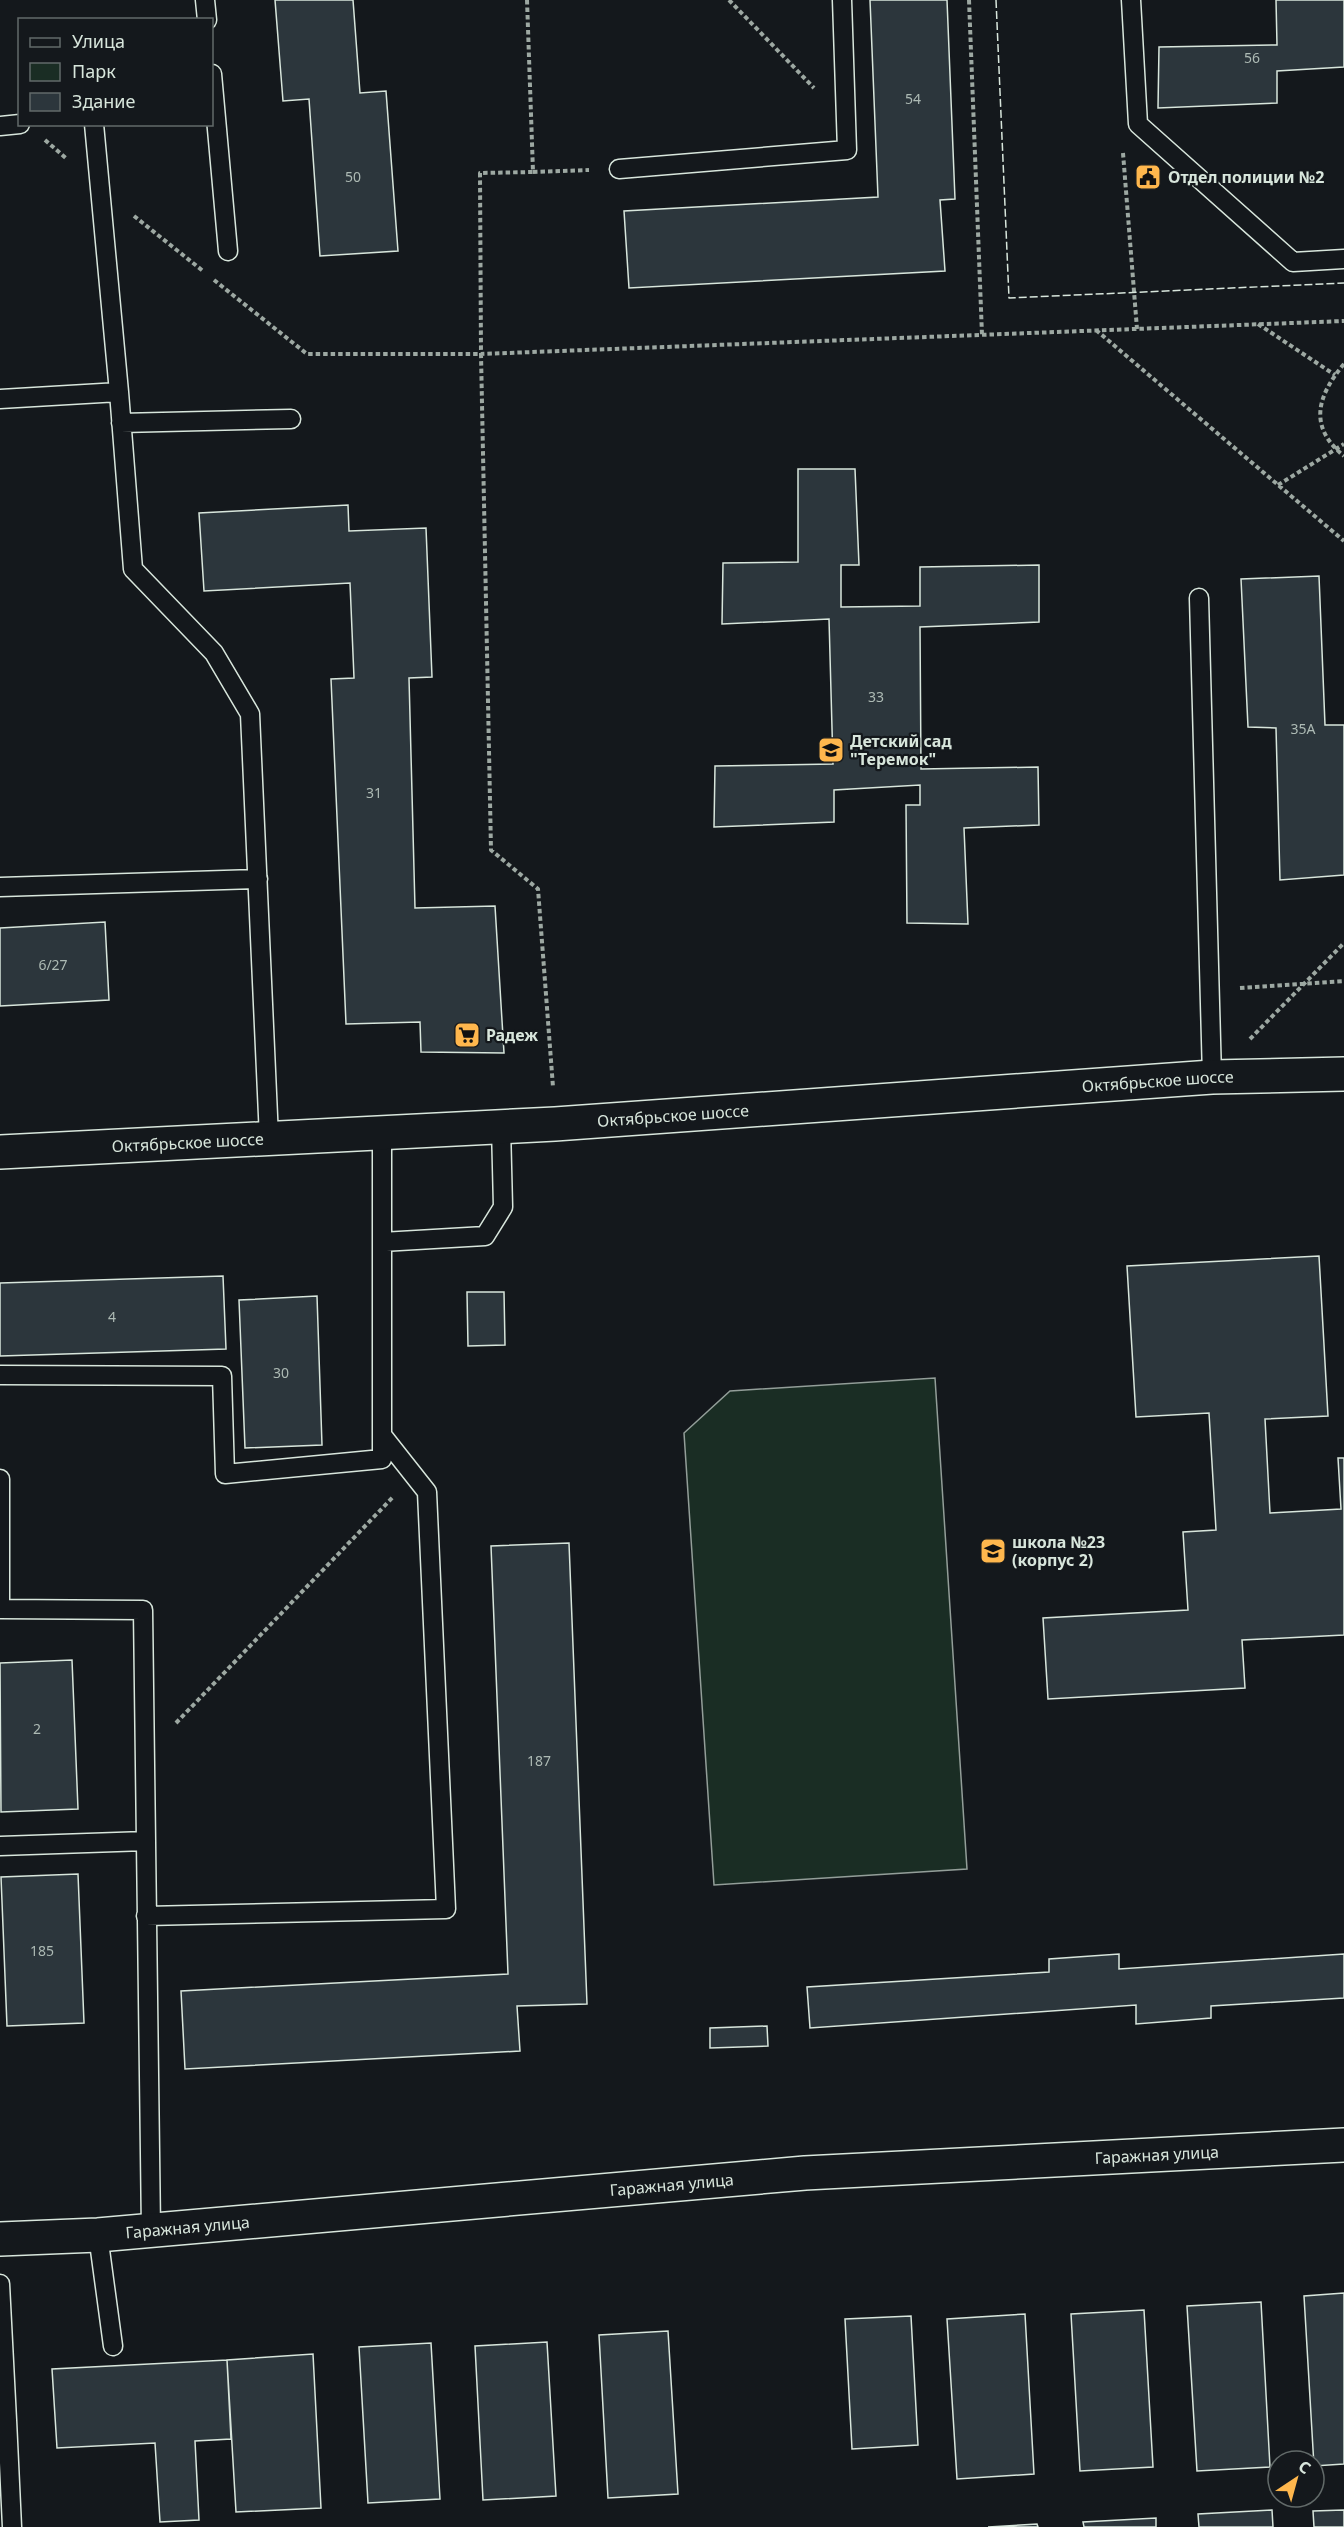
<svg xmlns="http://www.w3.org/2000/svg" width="1344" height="2527" viewBox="0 0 1344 2527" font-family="'Noto Sans',sans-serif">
<rect width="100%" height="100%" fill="#14181c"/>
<path fill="#1a2d24" stroke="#939e99" stroke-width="1.5" d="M 935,1378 L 967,1869 L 714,1885 L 684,1433 L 730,1391 Z"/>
<path fill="#2c363c" stroke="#d8e6dc" stroke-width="1.5" d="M 275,0 L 353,0 L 360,93 L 386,91 L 398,251 L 320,256 L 309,99 L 283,101 Z
M 870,0 L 947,0 L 955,199 L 940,200 L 945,271 L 629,288 L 624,211 L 878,197 Z
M 1276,0 L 1344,0 L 1344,67 L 1277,71 L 1277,103 L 1158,108 L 1159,47 L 1277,45 Z
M 798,469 L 855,469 L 859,565 L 841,565 L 841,607 L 920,606 L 920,567 L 1039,565 L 1039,622 L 920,627 L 921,769 L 1038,767 L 1039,825 L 964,828 L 968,924 L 907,923 L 906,805 L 920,805 L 920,785 L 834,790 L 834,822 L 714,827 L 715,766 L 833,764 L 829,619 L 722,624 L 723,563 L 798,562 Z
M 348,505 L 349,531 L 426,528 L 432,677 L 409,678 L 415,908 L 495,906 L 504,1053 L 421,1052 L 420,1022 L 346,1024 L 331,679 L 354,678 L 350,583 L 204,591 L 199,513 Z
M 1319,576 L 1325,725 L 1344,725 L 1344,875 L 1280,880 L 1276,728 L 1248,727 L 1241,579 Z
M 105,922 L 109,1000 L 0,1006 L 0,928 Z
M 1319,1256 L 1328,1416 L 1265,1419 L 1270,1513 L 1341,1509 L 1338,1458 L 1344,1458 L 1344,1635 L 1242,1640 L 1245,1688 L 1048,1699 L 1043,1618 L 1188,1610 L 1183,1532 L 1216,1530 L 1209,1413 L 1136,1417 L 1127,1266 Z
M 223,1276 L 226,1349 L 0,1356 L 0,1283 Z
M 467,1292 L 504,1292 L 505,1345 L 468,1346 Z
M 317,1296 L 322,1445 L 245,1448 L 239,1300 Z
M 569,1543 L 587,2004 L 517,2006 L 520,2051 L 185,2069 L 181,1991 L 508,1974 L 491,1546 Z
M 72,1660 L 78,1809 L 1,1812 L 0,1663 Z
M 78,1874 L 84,2023 L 7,2026 L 1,1877 Z
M 1119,1954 L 1119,1969 L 1344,1954 L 1344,1998 L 1211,2006 L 1211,2018 L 1136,2024 L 1136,2005 L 810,2028 L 807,1987 L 1049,1972 L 1049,1959 Z
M 767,2026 L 768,2046 L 710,2048 L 710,2028 Z
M 1344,2293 L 1344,2464 L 1314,2466 L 1304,2296 Z
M 1261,2302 L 1270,2467 L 1197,2471 L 1187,2306 Z
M 1144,2310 L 1153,2467 L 1080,2471 L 1071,2314 Z
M 1025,2314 L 1034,2474 L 957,2479 L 947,2319 Z
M 911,2316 L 918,2445 L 852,2449 L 845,2319 Z
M 668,2331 L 678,2494 L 608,2498 L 599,2335 Z
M 547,2342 L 556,2496 L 483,2500 L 475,2346 Z
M 431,2343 L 440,2499 L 368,2503 L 359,2347 Z
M 313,2354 L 321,2508 L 236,2512 L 227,2360 Z
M 227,2360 L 231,2439 L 195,2441 L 199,2520 L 160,2522 L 155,2443 L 57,2448 L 52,2369 Z
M 1272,2510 L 1273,2527 L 1199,2527 L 1198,2514 Z
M 1344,2510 L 1344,2527 L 1314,2527 L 1313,2511 Z
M 1156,2518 L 1156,2527 L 1084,2527 L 1083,2522 Z
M 1037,2524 L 1038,2527 L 988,2527 Z"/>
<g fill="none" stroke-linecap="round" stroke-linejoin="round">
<g stroke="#d8e6dc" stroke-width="21">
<path id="lane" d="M 205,0 L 207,20
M 1131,0 L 1138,124 L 1293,262 L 1344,259
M 212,74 L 228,251
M 0,126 L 20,124
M 619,169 L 847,150 L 842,0
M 119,392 L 133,569 L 214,653 L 250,714 L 269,1138
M 0,399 L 119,392 L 94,124
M 121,423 L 291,419
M 1199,598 L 1212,1077
M 0,887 L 258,879
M 382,1242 L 485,1236 L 503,1207 L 501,1127
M 0,1375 L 222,1376 L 225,1474 L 382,1459 L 382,1133
M 0,1479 L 0,1609 L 143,1610 L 151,2230
M 0,1846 L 146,1841
M 146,1916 L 446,1909 L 427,1492 L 382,1435
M 98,2235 L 113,2346
M 0,2284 L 7,2420 L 0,2421
M 7,2420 L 12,2527"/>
</g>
<g stroke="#d8e6dc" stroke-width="36">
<g id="street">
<path id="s1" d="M 0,1152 L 555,1124 L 1212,1077 L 1344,1074"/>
<path id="s2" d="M 0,2239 L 98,2235 L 805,2173 L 1344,2145"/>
</g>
</g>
<path stroke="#9da8a2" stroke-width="4" stroke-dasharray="4.5 3" stroke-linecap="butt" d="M 527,0 L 533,172 L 480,173 L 481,354 L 1344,321
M 729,0 L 814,88
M 969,0 L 982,335
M 45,140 L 67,159
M 1123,153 L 1137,329
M 533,172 L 589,170
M 134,216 L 203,271
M 214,280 L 307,354 L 481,354 L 491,850 L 538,889 L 553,1087
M 1258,324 L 1335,375
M 1096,330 L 1344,541
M 1344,364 C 1317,396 1308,427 1344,456
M 1278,485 L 1344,444
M 1240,988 L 1344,981
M 1250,1039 L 1344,943
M 176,1723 L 393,1497"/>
<use href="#lane" stroke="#14181c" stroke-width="18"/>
<use href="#street" stroke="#14181c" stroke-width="33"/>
<path stroke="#d8e6dc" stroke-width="1.5" stroke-dasharray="8 3" stroke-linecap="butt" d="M 996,0 L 1009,298 L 1344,283"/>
</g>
<defs>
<g id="civic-square" transform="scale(1.35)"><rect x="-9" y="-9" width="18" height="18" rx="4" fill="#ffb74d" stroke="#14181c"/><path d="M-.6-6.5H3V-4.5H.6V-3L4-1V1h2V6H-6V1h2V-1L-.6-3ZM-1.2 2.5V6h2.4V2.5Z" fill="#111"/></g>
<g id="school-square" transform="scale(1.35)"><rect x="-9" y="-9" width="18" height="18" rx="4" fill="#ffb74d" stroke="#14181c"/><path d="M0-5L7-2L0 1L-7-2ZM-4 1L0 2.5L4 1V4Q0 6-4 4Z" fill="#111"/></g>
<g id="supermarket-square" transform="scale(1.35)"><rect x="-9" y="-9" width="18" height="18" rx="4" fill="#ffb74d" stroke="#14181c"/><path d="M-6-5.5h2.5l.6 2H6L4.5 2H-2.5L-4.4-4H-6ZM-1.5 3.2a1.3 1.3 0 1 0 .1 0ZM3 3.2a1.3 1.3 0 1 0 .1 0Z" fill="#111"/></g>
</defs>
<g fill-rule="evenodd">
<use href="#civic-square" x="1148" y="177"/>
<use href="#school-square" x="831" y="750"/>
<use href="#supermarket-square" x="467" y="1035"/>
<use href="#school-square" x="993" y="1551"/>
</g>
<g text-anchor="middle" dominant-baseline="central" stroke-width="4.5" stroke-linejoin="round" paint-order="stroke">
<g font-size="14" fill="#adbab4">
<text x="1252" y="57">56</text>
<text x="913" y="98">54</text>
<text x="353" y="176">50</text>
<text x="876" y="696">33</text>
<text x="1303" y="728">35А</text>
<text x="374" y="792">31</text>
<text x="53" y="964">6/27</text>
<text x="112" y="1316">4</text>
<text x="281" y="1372">30</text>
<text x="37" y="1728">2</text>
<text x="539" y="1760">187</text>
<text x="42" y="1950">185</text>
</g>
<g font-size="16" font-weight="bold" fill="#d8e6dc" stroke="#14181c" text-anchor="start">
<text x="1168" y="177">Отдел полиции №2</text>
<text x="850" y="741">Детский сад<tspan x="850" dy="18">"Теремок"</tspan></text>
<text x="486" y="1035">Радеж</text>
<text x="1012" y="1542">школа №23<tspan x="1012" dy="18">(корпус 2)</tspan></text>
</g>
<g font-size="16" fill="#d8e6dc" stroke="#14181c">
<text stroke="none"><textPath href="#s1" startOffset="1160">Октябрьское шоссе</textPath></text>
<text stroke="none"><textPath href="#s1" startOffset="674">Октябрьское шоссе</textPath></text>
<text stroke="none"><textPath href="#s1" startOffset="188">Октябрьское шоссе</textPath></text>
<text stroke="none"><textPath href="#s2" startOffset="1160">Гаражная улица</textPath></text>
<text stroke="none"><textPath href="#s2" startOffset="674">Гаражная улица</textPath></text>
<text stroke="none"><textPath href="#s2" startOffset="188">Гаражная улица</textPath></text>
</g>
</g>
<rect x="18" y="18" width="195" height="108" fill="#14181c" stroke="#626a69" stroke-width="1.5"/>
<rect x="30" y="38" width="30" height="9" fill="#14181c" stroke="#626a69" stroke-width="1.5"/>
<text x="72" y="48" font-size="18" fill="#d8e6dc">Улица</text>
<rect x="30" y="63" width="30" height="18" fill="#1a2d24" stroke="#626a69" stroke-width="1.5"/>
<text x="72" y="78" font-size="18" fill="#d8e6dc">Парк</text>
<rect x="30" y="93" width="30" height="18" fill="#2c363c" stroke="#626a69" stroke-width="1.5"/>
<text x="72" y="108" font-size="18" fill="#d8e6dc">Здание</text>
<g transform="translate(1296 2479) rotate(36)"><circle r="28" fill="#14181c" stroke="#626a69" stroke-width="1.5"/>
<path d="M0-4.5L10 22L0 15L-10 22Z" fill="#ffb74d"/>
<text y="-9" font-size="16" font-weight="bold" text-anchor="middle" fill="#d8e6dc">С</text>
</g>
</svg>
